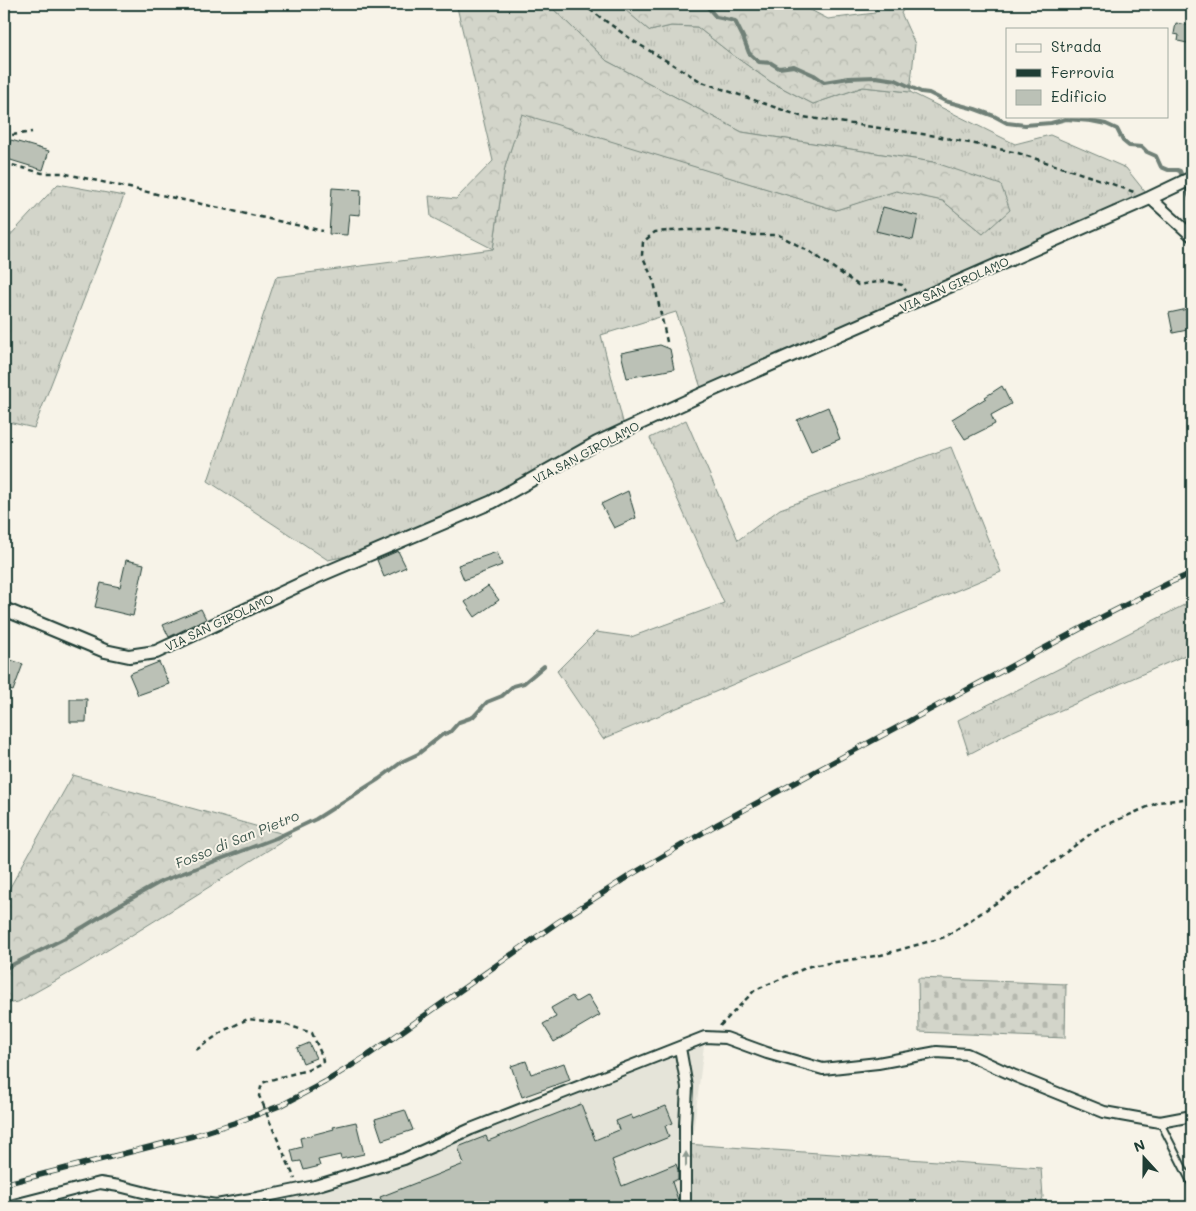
<svg xmlns="http://www.w3.org/2000/svg" width="1196" height="1211" viewBox="0 0 1196 1211" font-family="Mali,sans-serif">
<defs>
<pattern id="grass-tufts" width="24" height="20" patternUnits="userSpaceOnUse" patternTransform="scale(1.25)"><rect width="24" height="20" fill="#d3d5ca"/><path d="M3 7l-1-3M5 7V3M7 7l1-3M15 17l-1-3M17 17v-4M19 17l1-3" fill="none" stroke="#b5b8ae"/></pattern>
<pattern id="forest-crowns" width="20" height="18" patternUnits="userSpaceOnUse" patternTransform="scale(1.25)"><rect width="20" height="18" fill="#d3d5ca"/><path d="M2 6a3 3 0 1 1 6 0M12 15a3 3 0 1 1 6 0" fill="none" stroke="#b5b8ae"/></pattern>
<pattern id="cemetery-stones" width="16" height="16" patternUnits="userSpaceOnUse" patternTransform="scale(1.25)"><rect width="16" height="16" fill="#d3d5ca"/><path d="M2 7V4a2 2 0 0 1 4 0v3zM10 15v-3a2 2 0 0 1 4 0v3z" fill="#b5b8ae"/></pattern>
</defs>
<rect width="100%" height="100%" fill="#f7f3e8"/>
<filter id="ink" filterUnits="userSpaceOnUse"><feTurbulence type="fractalNoise" baseFrequency=".02" numOctaves="2"/><feDisplacementMap in="SourceGraphic" scale="10" xChannelSelector="R" yChannelSelector="G"/><feConvolveMatrix kernelMatrix="1 2 1 2 8 2 1 2 1" color-interpolation-filters="sRGB"/></filter>
<g filter="url(#ink)">
<path fill="#e5e4d9" d="M 705,1037 L 684,1207 L 267,1207 L 268,1203 L 318,1191 L 394,1169 L 453,1144 L 664,1060 L 681,1054 Z"/>
<path fill="url(#grass-tufts)" stroke="#79897f" d="M 548,4 L 619,4 L 650,31 L 671,26 L 697,27 L 730,53 L 771,82 L 813,104 L 863,87 L 910,92 L 1015,144 L 1050,135 L 1126,168 L 1150,198 L 703,394 L 676,312 L 601,335 L 625,430 L 492,502 L 384,548 L 328,560 L 208,481 L 276,277 L 493,249 L 505,167 L 522,113 L 836,210 L 896,190 L 943,201 L 983,234 L 933,162 L 742,132 L 607,61 Z
M 58,184 L 124,196 L 34,428 L 4,421 L 4,242 Z
M 686,420 L 738,540 L 780,509 L 951,447 L 1001,572 L 603,739 L 557,671 L 596,632 L 631,637 L 724,603 L 650,438 Z
M 1192,601 L 1192,652 L 1009,733 L 969,754 L 958,720 Z
M 685,1144 L 1041,1168 L 1043,1197 L 1039,1207 L 685,1207 Z"/>
<path fill="url(#forest-crowns)" stroke="#79897f" d="M 452,4 L 548,4 L 607,61 L 742,132 L 933,162 L 1001,185 L 1010,210 L 983,234 L 943,201 L 896,191 L 836,210 L 522,114 L 505,167 L 493,249 L 431,217 L 429,196 L 456,199 L 493,161 L 457,7 Z
M 618,4 L 799,4 L 828,19 L 875,13 L 879,4 L 907,4 L 901,13 L 915,44 L 910,92 L 863,87 L 813,104 L 771,82 L 730,53 L 697,27 L 671,26 L 650,31 Z
M 73,775 L 291,836 L 82,966 L 18,1002 L 4,1004 L 4,898 Z"/>
<path fill="url(#cemetery-stones)" stroke="#79897f" d="M 918,978 L 1066,984 L 1065,1038 L 919,1032 Z"/>
<g fill="none" stroke-linecap="round" stroke-linejoin="round">
<path stroke="#6f8077" stroke-width="4" d="M 705,4 L 716,17 L 735,21 L 743,37 L 749,53 L 759,62 L 771,63 L 779,68 L 794,66 L 814,75 L 824,82 L 849,78 L 876,77 L 896,80 L 921,92 L 929,93 L 945,101 L 975,109 L 994,116 L 1007,123 L 1025,125 L 1051,123 L 1066,119 L 1091,121 L 1106,124 L 1117,129 L 1123,141 L 1129,146 L 1142,147 L 1147,152 L 1156,156 L 1161,167 L 1168,170 L 1177,170 L 1180,171 L 1192,203
M 4,969 L 67,937 L 116,907 L 162,881 L 276,838 L 316,819 L 379,779 L 403,761 L 418,754 L 442,735 L 450,732 L 459,722 L 473,717 L 487,702 L 502,696 L 513,686 L 524,683 L 544,666"/>
</g>
<path fill="#bbc1b6" stroke="#1f3d34" d="M 1176,23 L 1192,26 L 1192,44 L 1178,41 L 1179,35 L 1174,34 Z
M 11,140 L 49,151 L 43,170 L 4,158 L 5,148 L 8,148 Z
M 332,188 L 361,190 L 360,215 L 349,214 L 347,235 L 329,234 Z
M 883,207 L 918,216 L 913,240 L 876,231 Z
M 1192,308 L 1192,329 L 1173,333 L 1169,313 Z
M 660,345 L 670,349 L 674,369 L 627,378 L 621,353 Z
M 1002,386 L 1011,404 L 991,415 L 995,424 L 965,439 L 952,419 L 986,398 L 985,397 Z
M 828,407 L 840,439 L 811,451 L 797,420 Z
M 628,491 L 636,518 L 614,528 L 601,504 Z
M 398,551 L 406,567 L 384,577 L 377,560 Z
M 497,552 L 502,565 L 464,580 L 458,565 Z
M 126,560 L 144,564 L 133,616 L 95,607 L 101,583 L 120,587 Z
M 488,586 L 499,600 L 475,617 L 465,602 Z
M 201,609 L 206,619 L 169,637 L 163,625 Z
M 4,658 L 23,664 L 13,691 L 4,688 Z
M 159,662 L 169,684 L 138,695 L 129,674 Z
M 70,699 L 87,699 L 86,722 L 70,722 Z
M 588,995 L 600,1015 L 554,1042 L 543,1024 L 556,1017 L 551,1008 L 572,996 L 576,1002 Z
M 309,1043 L 316,1058 L 303,1063 L 297,1048 Z
M 526,1061 L 531,1074 L 564,1063 L 570,1080 L 522,1097 L 511,1066 Z
M 581,1104 L 595,1140 L 619,1130 L 616,1121 L 631,1115 L 633,1119 L 666,1106 L 673,1123 L 665,1126 L 669,1137 L 612,1160 L 622,1186 L 676,1164 L 678,1170 L 678,1179 L 672,1182 L 678,1200 L 672,1202 L 674,1207 L 384,1207 L 380,1197 L 464,1164 L 458,1147 L 486,1136 L 488,1141 Z
M 405,1110 L 413,1130 L 382,1140 L 375,1119 Z
M 356,1122 L 364,1154 L 341,1159 L 340,1155 L 318,1160 L 320,1166 L 304,1170 L 301,1161 L 294,1162 L 291,1150 L 302,1147 L 300,1138 L 334,1129 L 333,1127 Z"/>
<g fill="none" stroke-linecap="round" stroke-linejoin="round">
<g stroke="#1f3d34" stroke-width="9">
<path id="service" d="M 1160,1122 L 1192,1185"/>
</g>
<g stroke="#1f3d34" stroke-width="14">
<path id="minor" d="M 1150,198 L 1192,236
M 680,1048 L 687,1087 L 685,1125 L 685,1207
M 6,1207 L 100,1183 L 119,1186 L 159,1196 L 216,1205 L 257,1198 L 315,1186 L 404,1159 L 471,1129 L 705,1037 L 726,1038 L 767,1053 L 823,1069 L 878,1063 L 937,1052 L 967,1054 L 1015,1076 L 1104,1112 L 1160,1122 L 1192,1116"/>
</g>
<g stroke="#1f3d34" stroke-width="16">
<path id="tertiary" d="M 4,609 L 105,651 L 129,656 L 156,652 L 316,577 L 492,502 L 597,443 L 703,394 L 1150,198 L 1192,178"/>
</g>
<path stroke="#1f3d34" stroke-width="2.5" stroke-dasharray="5 4" stroke-linecap="butt" d="M 582,4 L 635,42 L 702,82 L 803,117 L 936,136 L 1018,153 L 1101,180 L 1134,192
M 4,138 L 6,136 L 32,132
M 4,163 L 42,173 L 62,173 L 323,231
M 667,342 L 654,282 L 642,255 L 643,242 L 655,232 L 685,230 L 719,230 L 749,235 L 779,235 L 812,253 L 858,285 L 884,281 L 902,285 L 906,291
M 720,1026 L 755,990 L 810,966 L 881,955 L 945,937 L 1020,887 L 1097,829 L 1159,802 L 1192,798
M 196,1050 L 225,1030 L 248,1019 L 281,1023 L 312,1033 L 322,1056 L 323,1062 L 308,1070 L 280,1077 L 262,1083 L 259,1096 L 263,1104
M 269,1120 L 295,1179"/>
<use href="#service" stroke="#f7f3e8" stroke-width="5"/>
<use href="#minor" stroke="#f7f3e8" stroke-width="10"/>
<use href="#tertiary" stroke="#f7f3e8" stroke-width="12"/>
<g stroke="#1f3d34" stroke-width="5.5">
<path id="rail" d="M 4,1184 L 193,1136 L 240,1121 L 282,1105 L 325,1082 L 367,1056 L 558,922 L 629,876 L 716,825 L 1104,616 L 1169,583 L 1192,573"/>
</g>
<use href="#rail" stroke="#f7f3e8" stroke-width="4" stroke-dasharray="11" stroke-linecap="butt"/>
<path stroke="#1f3d34" stroke-width="2.5" stroke-dasharray="5 4" stroke-linecap="butt" d="M 263,1104 L 269,1120"/>
</g>
<defs><path id="oneway-solid" d="M-6-.8H1V-3.2L6.5 0L1 3.2V.8H-6Z" transform="scale(1.25)"/></defs>
<use fill="#8b988e" href="#oneway-solid" transform="translate(686 1159) rotate(-90)"/>
</g>
<g text-anchor="middle" dominant-baseline="central" stroke-width="4" stroke-linejoin="round" paint-order="stroke">
<g font-size="12" fill="#1f3d34" stroke="#f7f3e8">
<text transform="translate(954 284) rotate(-24)">VIA SAN GIROLAMO</text>
<text transform="translate(586 452) rotate(-28)">VIA SAN GIROLAMO</text>
<text transform="translate(219 622) rotate(-25)">VIA SAN GIROLAMO</text>
</g>
<g font-size="14" font-style="italic" fill="#405950" stroke="#f7f3e8">
<text transform="translate(237 839) rotate(-22)">Fosso di San Pietro</text>
</g>
</g>
<rect width="1196" height="1211" fill="none" stroke="#f7f3e8" stroke-width="20"/>
<rect x="10" y="10" width="1176" height="1191" fill="none" stroke="#1f3d34" stroke-width="2" filter="url(#ink)"/>
<rect x="1006" y="28" width="162" height="90" fill="#f7f3e8" stroke="#a1aaa0"/>
<rect x="1016" y="44" width="25" height="8" fill="#f7f3e8" stroke="#a1aaa0"/>
<text x="1051" y="52" font-size="15" fill="#1f3d34">Strada</text>
<rect x="1016" y="69" width="25" height="8" fill="#1f3d34" stroke="#a1aaa0"/>
<text x="1051" y="78" font-size="15" fill="#1f3d34">Ferrovia</text>
<rect x="1016" y="90" width="25" height="15" fill="#bbc1b6" stroke="#a1aaa0"/>
<text x="1051" y="102" font-size="15" fill="#1f3d34">Edificio</text>
<g transform="translate(1144 1158) rotate(339)" stroke="#f7f3e8" stroke-width="4" paint-order="stroke">
<path d="M0-4L9 19L0 12L-9 19Z" fill="#1f3d34"/>
<text y="-8" font-size="14" font-weight="bold" text-anchor="middle" fill="#1f3d34">N</text>
</g>
</svg>
